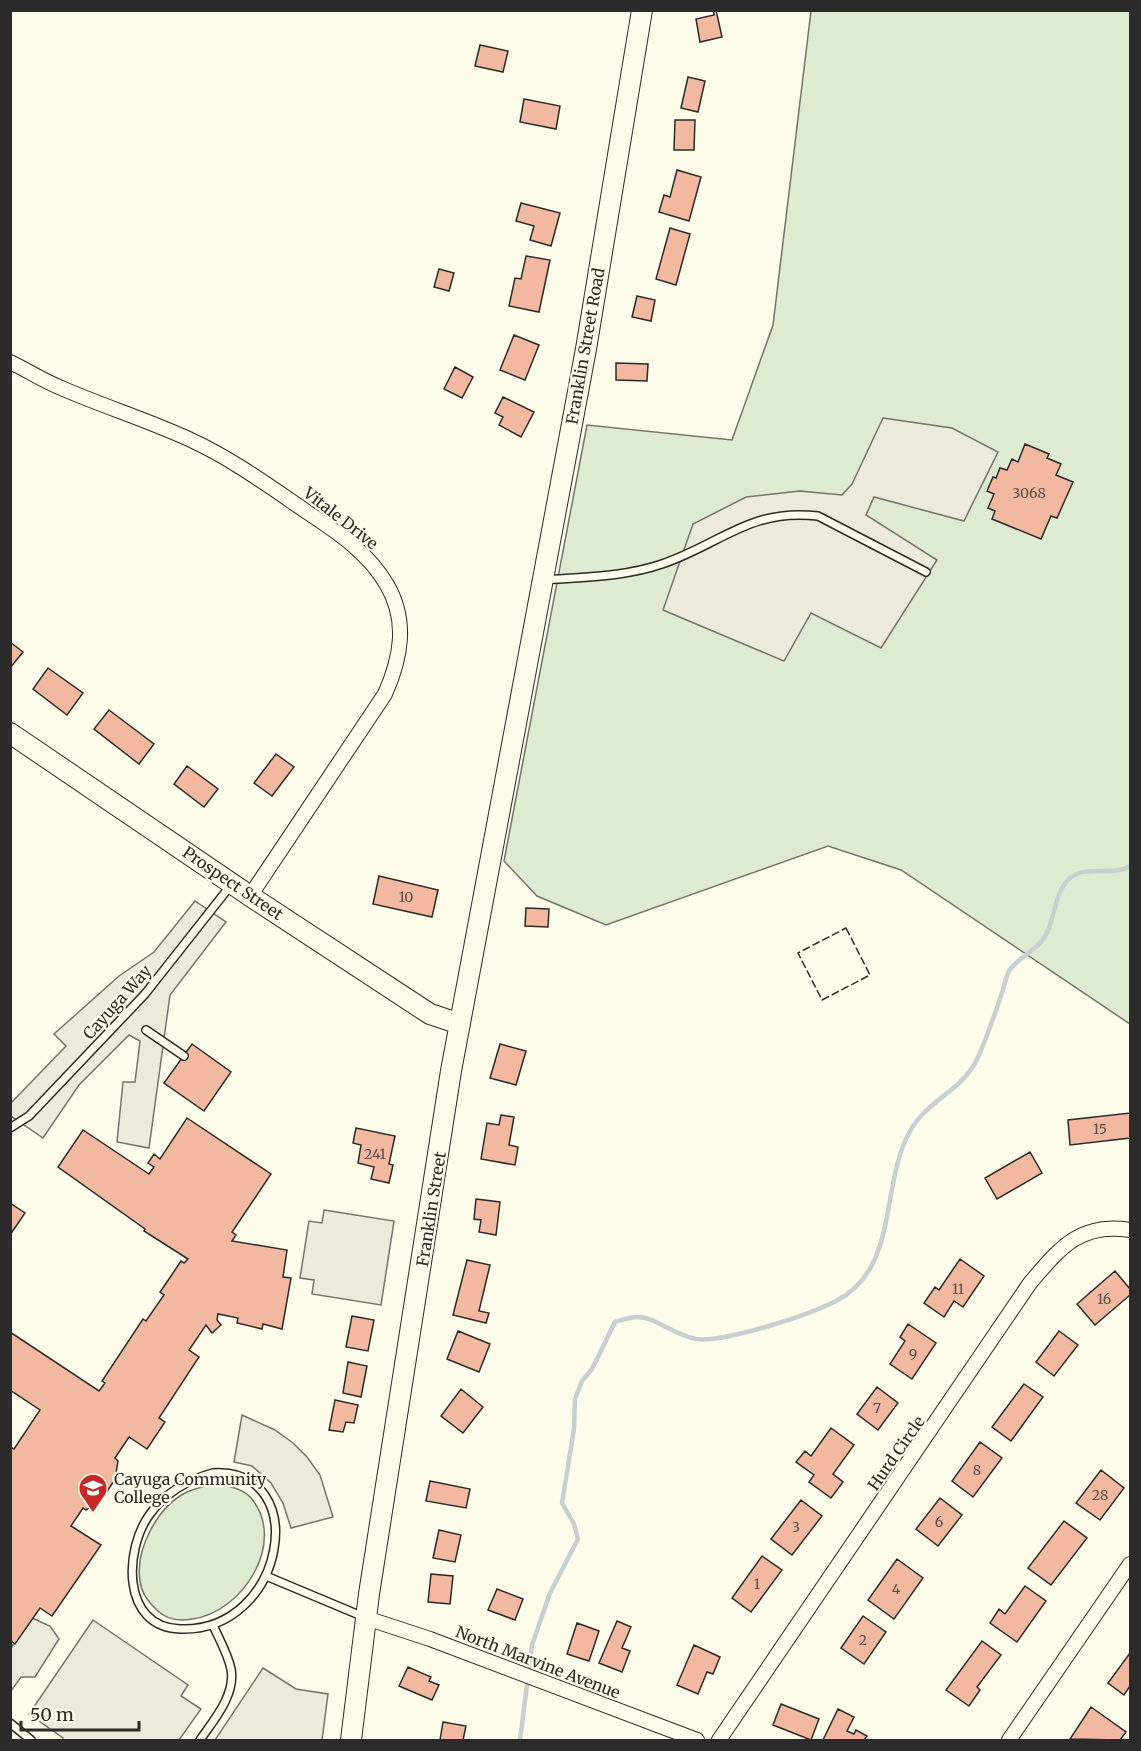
<svg xmlns="http://www.w3.org/2000/svg" width="1141" height="1751" viewBox="0 0 1141 1751" font-family="Merriweather,serif">
<rect width="100%" height="100%" fill="#fdfbea"/>
<path fill="#deebd1" stroke="#74746e" stroke-width="1.5" d="M 811,11 L 1130,11 L 1130,1024 L 901,870 L 828,846 L 606,925 L 537,896 L 504,861 L 587,425 L 732,440 L 773,325 Z
M 222,1484 C 232,1487 244,1490 251,1498 C 288,1542 242,1613 192,1619 C 180,1621 167,1620 158,1611 C 149,1603 141,1593 140,1581 C 135,1549 158,1506 187,1492 C 198,1487 210,1485 222,1484 Z"/>
<path fill="#eceadb" stroke="#74746e" stroke-width="1.5" d="M 883,418 L 952,428 L 998,452 L 964,521 L 874,497 L 866,515 L 937,560 L 881,648 L 811,613 L 784,661 L 663,610 L 693,524 L 746,497 L 800,491 L 842,495 L 852,484 Z
M 195,901 L 226,922 L 170,995 L 149,1148 L 117,1142 L 123,1082 L 135,1082 L 140,1041 L 129,1035 L 79,1085 L 43,1138 L 11,1116 L 10,1104 L 66,1046 L 54,1034 L 119,976 L 154,952 Z
M 324,1210 L 394,1221 L 381,1305 L 312,1294 L 314,1280 L 300,1278 L 309,1221 L 322,1223 Z
M 242,1415 L 275,1430 L 293,1443 L 307,1457 L 320,1475 L 333,1517 L 291,1528 L 283,1503 L 271,1483 L 252,1466 L 234,1462 Z
M 32,1618 L 50,1626 L 59,1639 L 35,1677 L 21,1677 L 11,1691 L 11,1648 Z
M 93,1620 L 188,1685 L 181,1696 L 201,1709 L 179,1740 L 62,1740 L 63,1738 L 29,1714 Z
M 263,1668 L 296,1689 L 328,1694 L 322,1740 L 215,1740 Z"/>
<g fill="none" stroke-linecap="round" stroke-linejoin="round">
<path stroke="#c7d0d0" stroke-width="4.5" d="M 520,1740 L 532,1645 L 550,1593 L 578,1539 L 574,1524 L 562,1503 L 574,1429 L 575,1399 L 582,1381 L 592,1369 L 615,1322 C 622,1320 630,1317 637,1317 C 656,1317 673,1335 696,1339 C 724,1343 809,1315 836,1301 C 899,1269 880,1187 909,1133 C 924,1103 957,1093 974,1065 C 984,1047 995,1013 1002,993 C 1004,986 1006,977 1009,971 C 1019,956 1039,950 1047,933 C 1055,916 1055,891 1070,878 C 1086,864 1113,877 1130,866"/>
</g>
<path fill="#f2b8a0" stroke="#2b2b2b" stroke-width="1.5" d="M 713,10 L 716,10 L 722,37 L 700,42 L 696,19 L 714,15 Z
M 480,45 L 508,51 L 503,72 L 475,66 Z
M 688,77 L 705,81 L 698,112 L 681,108 Z
M 524,99 L 560,106 L 556,129 L 520,122 Z
M 675,120 L 695,120 L 694,150 L 674,150 Z
M 677,170 L 701,177 L 689,221 L 659,212 L 664,195 L 670,197 Z
M 521,203 L 560,213 L 551,246 L 530,240 L 534,226 L 516,221 Z
M 670,228 L 690,234 L 676,285 L 656,279 Z
M 526,256 L 550,260 L 539,312 L 509,306 L 515,278 L 521,279 Z
M 439,269 L 454,273 L 449,291 L 434,287 Z
M 637,296 L 655,300 L 651,321 L 632,317 Z
M 514,335 L 539,345 L 525,380 L 500,370 Z
M 616,363 L 648,364 L 647,381 L 616,380 Z
M 455,367 L 473,377 L 462,398 L 444,389 Z
M 503,397 L 534,412 L 521,437 L 499,425 L 503,417 L 495,413 Z
M 1025,444 L 1049,454 L 1047,458 L 1061,464 L 1056,475 L 1073,482 L 1057,518 L 1051,516 L 1041,539 L 992,519 L 995,511 L 988,508 L 994,494 L 987,491 L 993,477 L 996,478 L 1000,468 L 1007,470 L 1012,459 L 1018,462 Z
M 10,642 L 23,652 L 10,668 Z
M 48,668 L 83,693 L 67,715 L 33,689 Z
M 109,710 L 154,744 L 139,764 L 94,729 Z
M 276,754 L 294,767 L 272,796 L 254,783 Z
M 187,766 L 218,789 L 204,807 L 174,784 Z
M 379,876 L 438,890 L 432,917 L 373,904 Z
M 526,908 L 549,909 L 548,927 L 525,926 Z
M 192,1044 L 231,1072 L 204,1111 L 164,1083 Z
M 500,1044 L 526,1051 L 516,1085 L 490,1078 Z
M 1130,1113 L 1130,1138 L 1070,1145 L 1068,1120 Z
M 501,1115 L 514,1117 L 509,1145 L 518,1147 L 515,1165 L 481,1159 L 487,1123 L 499,1125 Z
M 187,1118 L 271,1174 L 232,1232 L 236,1235 L 232,1241 L 287,1250 L 283,1277 L 291,1278 L 282,1329 L 263,1324 L 262,1329 L 237,1323 L 238,1318 L 218,1314 L 217,1320 L 221,1325 L 212,1333 L 206,1325 L 189,1350 L 199,1357 L 159,1418 L 165,1422 L 147,1449 L 129,1437 L 115,1458 L 118,1461 L 115,1479 L 103,1498 L 86,1510 L 83,1508 L 71,1526 L 101,1545 L 52,1616 L 40,1608 L 15,1644 L 10,1640 L 10,1447 L 14,1449 L 40,1410 L 10,1390 L 10,1332 L 99,1391 L 105,1383 L 102,1381 L 143,1319 L 146,1321 L 164,1295 L 160,1292 L 169,1279 L 181,1261 L 184,1263 L 188,1259 L 144,1231 L 145,1229 L 58,1167 L 83,1130 L 149,1174 L 154,1167 L 148,1163 L 154,1154 L 160,1159 Z
M 356,1128 L 395,1136 L 389,1164 L 393,1165 L 389,1183 L 371,1179 L 374,1167 L 358,1163 L 361,1145 L 353,1143 Z
M 1030,1152 L 1042,1173 L 997,1199 L 985,1178 Z
M 476,1199 L 500,1202 L 496,1235 L 479,1232 L 481,1220 L 474,1219 Z
M 10,1203 L 25,1213 L 10,1235 Z
M 960,1259 L 984,1276 L 963,1307 L 954,1301 L 944,1317 L 924,1303 L 935,1287 L 939,1290 Z
M 467,1260 L 490,1265 L 479,1311 L 489,1313 L 486,1323 L 453,1315 Z
M 1115,1271 L 1130,1289 L 1130,1295 L 1095,1325 L 1077,1304 Z
M 352,1316 L 374,1320 L 368,1351 L 346,1347 Z
M 908,1324 L 936,1343 L 912,1379 L 890,1364 L 905,1341 L 900,1337 Z
M 458,1331 L 490,1344 L 479,1372 L 447,1359 Z
M 1059,1331 L 1078,1345 L 1054,1376 L 1036,1362 Z
M 348,1362 L 367,1366 L 361,1397 L 343,1393 Z
M 1024,1384 L 1043,1397 L 1011,1441 L 992,1427 Z
M 877,1387 L 898,1403 L 878,1430 L 857,1414 Z
M 461,1389 L 483,1407 L 463,1433 L 441,1416 Z
M 335,1400 L 358,1405 L 354,1423 L 346,1422 L 343,1432 L 329,1430 Z
M 831,1428 L 854,1445 L 833,1474 L 843,1482 L 831,1498 L 809,1482 L 814,1475 L 796,1462 L 805,1451 L 811,1456 Z
M 980,1442 L 1002,1458 L 973,1497 L 952,1481 Z
M 1101,1470 L 1124,1488 L 1100,1520 L 1076,1503 Z
M 430,1481 L 470,1489 L 466,1508 L 426,1501 Z
M 940,1498 L 962,1515 L 938,1546 L 916,1529 Z
M 801,1500 L 822,1516 L 792,1555 L 771,1539 Z
M 1064,1521 L 1087,1538 L 1051,1585 L 1028,1568 Z
M 439,1530 L 461,1535 L 455,1562 L 433,1558 Z
M 762,1556 L 782,1570 L 751,1612 L 732,1598 Z
M 897,1559 L 923,1578 L 894,1619 L 868,1600 Z
M 431,1574 L 453,1576 L 450,1604 L 428,1602 Z
M 1025,1586 L 1046,1601 L 1017,1642 L 990,1623 L 999,1609 L 1005,1614 Z
M 497,1589 L 523,1599 L 515,1620 L 488,1610 Z
M 863,1616 L 886,1632 L 864,1664 L 841,1648 Z
M 617,1621 L 631,1627 L 622,1648 L 630,1651 L 622,1672 L 599,1663 Z
M 577,1623 L 599,1631 L 589,1661 L 567,1654 Z
M 982,1641 L 1001,1655 L 977,1687 L 980,1690 L 969,1706 L 946,1690 Z
M 694,1645 L 720,1657 L 713,1674 L 707,1672 L 698,1694 L 677,1685 Z
M 1130,1653 L 1130,1686 L 1124,1695 L 1108,1683 Z
M 408,1667 L 431,1677 L 429,1681 L 439,1685 L 432,1700 L 399,1686 Z
M 781,1704 L 819,1719 L 811,1740 L 773,1725 Z
M 1091,1707 L 1126,1732 L 1120,1740 L 1070,1739 Z
M 838,1709 L 854,1717 L 847,1731 L 854,1734 L 856,1730 L 867,1736 L 864,1740 L 823,1740 Z
M 443,1722 L 466,1726 L 463,1740 L 440,1740 Z"/>
<g fill="none" stroke-linecap="round" stroke-linejoin="round">
<g stroke="#2b2b2b" stroke-width="10">
<path id="lane" d="M 544,580 C 583,577 624,577 662,564 C 721,544 750,508 818,516 L 926,572
M 146,1030 L 184,1056
M 10,1128 L 29,1116 L 145,994 L 231,885
M 213,1473 C 313,1467 286,1633 180,1629 C 121,1627 124,1549 150,1514 C 166,1492 187,1480 213,1473 Z
M 266,1576 L 364,1617
M 10,1723 L 31,1740
M 200,1740 C 213,1721 236,1695 231,1669 C 228,1654 219,1639 213,1625"/>
</g>
<g stroke="#2b2b2b" stroke-width="16">
<path id="street" d="M 10,362 C 27,370 42,380 59,387 C 102,406 148,420 191,440 C 232,459 269,486 307,512 C 337,532 369,553 387,585 C 408,621 401,658 385,694 L 250,896
M 366,1618 L 430,1639 L 697,1740
M 719,1740 L 1030,1283 C 1060,1248 1080,1222 1130,1230
M 1009,1740 L 1130,1564"/>
</g>
<g stroke="#2b2b2b" stroke-width="22">
<path id="secondary" d="M 10,733 L 250,896 L 430,1014 L 460,1024
M 351,1740 L 369,1594 L 451,1071 L 586,349 L 642,10"/>
</g>
<use href="#lane" stroke="#fdfbea" stroke-width="7"/>
<use href="#street" stroke="#fdfbea" stroke-width="14"/>
<use href="#secondary" stroke="#fdfbea" stroke-width="20"/>
<path stroke="#2b2b2b" stroke-width="1.5" stroke-dasharray="8 3" stroke-linecap="butt" d="M 846,928 L 870,975 L 822,1000 L 798,953 Z"/>
</g>
<defs>
<g id="university-pin" transform="scale(1.5)"><path d="M0 17L-7.5 6A9.5 9.5 0 1 1 7.5 6Z" fill="#c62828" stroke="#fdfbea"/><path d="M0-5L7-2L0 1L-7-2ZM-4 1L0 2.5L4 1V4Q0 6-4 4Z" fill="#fff"/></g>
</defs>
<g fill-rule="evenodd">
<use href="#university-pin" x="93" y="1488"/>
</g>
<g text-anchor="middle" dominant-baseline="central" stroke-width="4.5" stroke-linejoin="round" paint-order="stroke">
<g font-size="14" fill="#5d4e48">
<text x="1029" y="493">3068</text>
<text x="406" y="897">10</text>
<text x="1100" y="1129">15</text>
<text x="375" y="1154">241</text>
<text x="958" y="1289">11</text>
<text x="1104" y="1299">16</text>
<text x="913" y="1354">9</text>
<text x="877" y="1408">7</text>
<text x="977" y="1470">8</text>
<text x="1100" y="1495">28</text>
<text x="939" y="1522">6</text>
<text x="796" y="1527">3</text>
<text x="757" y="1584">1</text>
<text x="896" y="1589">4</text>
<text x="863" y="1640">2</text>
</g>
<g font-size="16" fill="#2b2b2b" stroke="#fdfbea">
<text transform="translate(585 346) rotate(-80)">Franklin Street Road</text>
<text transform="translate(341 518) rotate(38)">Vitale Drive</text>
<text transform="translate(233 883) rotate(34)">Prospect Street</text>
<text transform="translate(117 1002) rotate(-48)">Cayuga Way</text>
<text transform="translate(431 1209) rotate(-81)">Franklin Street</text>
<text transform="translate(896 1453) rotate(-55)">Hurd Circle</text>
<text transform="translate(538 1662) rotate(21)">North Marvine Avenue</text>
</g>
<g font-size="16" fill="#2b2b2b" stroke="#fdfbea" text-anchor="start">
<text x="114" y="1479">Cayuga Community<tspan x="114" dy="18">College</tspan></text>
</g>
</g>
<rect width="1141" height="1751" fill="none" stroke="#2b2b2b" stroke-width="24"/>
<path d="M21 1721v9h118v-9" fill="none" stroke="#2b2b2b" stroke-width="3"/>
<text x="30" y="1721" font-size="18" fill="#2b2b2b" stroke="#fdfbea" stroke-width="4.5" paint-order="stroke">50 m</text>
</svg>
